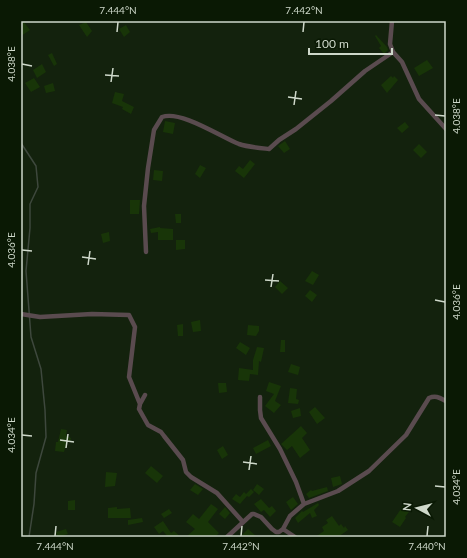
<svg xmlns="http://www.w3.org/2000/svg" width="467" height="558" viewBox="0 0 467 558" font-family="Lato,sans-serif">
<rect width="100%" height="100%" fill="#13220d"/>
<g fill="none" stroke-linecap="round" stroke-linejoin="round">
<path stroke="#3e483d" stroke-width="1.5" d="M 21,143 L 36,166 L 38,187 L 30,204 L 30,228 L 26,271 L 31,337 L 41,369 L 45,410 L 46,437 L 36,473 L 34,504 L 29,537"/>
</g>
<path fill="#183508" d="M 21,21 L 23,21 L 30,30 L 21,36 Z
M 86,22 L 92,31 L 87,37 L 79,25 Z
M 126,25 L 130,32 L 124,37 L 119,29 Z
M 376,35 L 387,47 L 388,50 L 384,54 L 379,48 L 381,46 L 375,36 Z
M 52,53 L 57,64 L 54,66 L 48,55 Z
M 427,60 L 433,68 L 419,76 L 414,68 Z
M 42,64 L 46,72 L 37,78 L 33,70 Z
M 391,76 L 393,78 L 394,76 L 398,80 L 387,93 L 381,85 Z
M 34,78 L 40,87 L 31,92 L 25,83 Z
M 53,83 L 55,91 L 46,93 L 44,86 Z
M 115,92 L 124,94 L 122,101 L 134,107 L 131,114 L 122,109 L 123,107 L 112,103 Z
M 165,121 L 175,123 L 173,134 L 163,132 Z
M 405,122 L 409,127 L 402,133 L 397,128 Z
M 285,141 L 290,149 L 284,153 L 278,146 Z
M 419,144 L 427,152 L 421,158 L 413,150 Z
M 250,160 L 255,164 L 244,178 L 235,171 L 239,166 L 243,169 Z
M 200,165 L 206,168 L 200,178 L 195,174 Z
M 154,170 L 163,171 L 162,181 L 153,180 Z
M 130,200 L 140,200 L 139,214 L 130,214 Z
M 175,214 L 181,214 L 181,223 L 176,223 Z
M 160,227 L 160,228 L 173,229 L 173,240 L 158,240 L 158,232 L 151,233 L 150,229 Z
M 109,232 L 110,241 L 103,243 L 101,234 Z
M 176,240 L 185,240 L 185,249 L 176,250 Z
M 312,271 L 319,275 L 313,285 L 305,281 Z
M 280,281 L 288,288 L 282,294 L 275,287 Z
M 310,290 L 317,295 L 312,302 L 305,296 Z
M 200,320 L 201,331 L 193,332 L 191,322 Z
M 183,324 L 183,336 L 178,336 L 177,325 Z
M 248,325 L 259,326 L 259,331 L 256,336 L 247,335 Z
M 281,340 L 285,340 L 285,352 L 280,352 Z
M 240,342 L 250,348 L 246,355 L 236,348 Z
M 257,347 L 264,348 L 261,362 L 259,361 L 258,375 L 250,374 L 249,381 L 238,380 L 239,368 L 253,370 L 253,360 Z
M 291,364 L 300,367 L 298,375 L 288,372 Z
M 269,382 L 281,386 L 275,401 L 281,405 L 274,413 L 265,406 L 274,394 L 266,391 Z
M 218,383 L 226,383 L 227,392 L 219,393 Z
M 290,388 L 297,389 L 296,399 L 299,400 L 298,404 L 288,403 Z
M 315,407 L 325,418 L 317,424 L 309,412 Z
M 300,408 L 301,416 L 293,418 L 291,411 Z
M 301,426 L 307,433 L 302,438 L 310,450 L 300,458 L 292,446 L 287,450 L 281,444 Z
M 61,429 L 67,430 L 66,435 L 71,438 L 70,442 L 67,441 L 66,448 L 65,448 L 64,452 L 55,451 L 56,442 L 58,442 Z
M 268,440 L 271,446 L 256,454 L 253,448 Z
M 223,446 L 228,455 L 222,459 L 217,450 Z
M 151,466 L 163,476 L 157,483 L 145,473 Z
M 106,472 L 117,473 L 115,486 L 105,487 Z
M 340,476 L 342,484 L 333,487 L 331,478 Z
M 195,484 L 203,489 L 198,495 L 190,490 Z
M 257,484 L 264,489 L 259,495 L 253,490 Z
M 327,487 L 328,491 L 309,498 L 306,494 L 311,490 L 312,491 Z
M 251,489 L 254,492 L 249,497 L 247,496 L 240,504 L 232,499 L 236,494 L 240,497 L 244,492 L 246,494 Z
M 293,497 L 298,504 L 291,510 L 286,502 Z
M 261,499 L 269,508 L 272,506 L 276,511 L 270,517 L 264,510 L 261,512 L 254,504 Z
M 75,500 L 75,510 L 68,510 L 68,501 Z
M 318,503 L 319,505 L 314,510 L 317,516 L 312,518 L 310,513 L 298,523 L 295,518 L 302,511 L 303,512 Z
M 405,503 L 412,508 L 405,517 L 406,518 L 400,527 L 392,522 Z
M 211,504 L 218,509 L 208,522 L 219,533 L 215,537 L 186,537 L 195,529 L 186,522 L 193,514 L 199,519 Z
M 117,507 L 117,509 L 130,508 L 131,518 L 108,518 L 108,508 Z
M 225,507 L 230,513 L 225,519 L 219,514 Z
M 169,509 L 172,513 L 164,518 L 161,514 Z
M 332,516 L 339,526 L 341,524 L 344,528 L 345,526 L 348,530 L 338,537 L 315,537 L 324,531 L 322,527 L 328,523 L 326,520 Z
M 142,518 L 143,522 L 128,525 L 128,520 Z
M 163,521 L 171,533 L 174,531 L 181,537 L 168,537 L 163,531 L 159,534 L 154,527 Z
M 66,529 L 68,534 L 57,537 L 56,532 Z
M 248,529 L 257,537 L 240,537 Z"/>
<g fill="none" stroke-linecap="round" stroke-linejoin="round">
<path stroke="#5a4b4f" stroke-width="4.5" d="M 392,21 L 390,44 L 393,52 L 402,62 L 419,99 L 446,129
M 146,252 L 144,206 L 148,168 L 154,130 L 162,117 C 181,110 221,137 239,144 C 248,147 260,148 269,149 L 279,140 L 296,129 L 331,101 L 365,71 L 393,52
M 21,314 L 40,317 L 92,314 L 129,315 L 135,327 L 129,377 L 140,404
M 145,395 L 140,404 L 139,409 L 148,425 L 161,432 L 164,436 L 183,460 L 186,472 L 191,477 L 217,493 L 243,522
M 260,397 L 260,410 L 261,418 L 280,449 L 296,482 L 304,504
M 283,529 L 295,537
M 227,537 L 252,514 L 254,514 L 261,517 L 272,529 L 276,532 L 279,532 L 283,529 L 290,516 L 304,504 L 338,491 L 369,471 L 406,435 L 429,398 C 436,395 440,398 446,401"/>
</g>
<path fill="none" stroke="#ced8ca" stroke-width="1.5" d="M 117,32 L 118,22M 303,32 L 304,22M 22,64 L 32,66M 105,75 L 119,76M 111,82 L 113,68M 288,97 L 302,99M 294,105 L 296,91M 435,115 L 445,116M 22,250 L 32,251M 82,257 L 96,259M 88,265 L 90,251M 265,280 L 279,281M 271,287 L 273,274M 435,300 L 445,302M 22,435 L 32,436M 60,440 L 74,442M 66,448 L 68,434M 243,462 L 257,464M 249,470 L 251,456M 435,486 L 445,487M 55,536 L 56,526M 241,536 L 242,526M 427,536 L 428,526"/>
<rect width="467" height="558" fill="none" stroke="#0a1904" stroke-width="44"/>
<g transform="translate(417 508) rotate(277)" stroke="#0a1904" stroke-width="3" paint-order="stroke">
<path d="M0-3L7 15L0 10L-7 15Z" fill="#ced8ca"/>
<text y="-6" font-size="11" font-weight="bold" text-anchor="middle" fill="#ced8ca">N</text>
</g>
<path d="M309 48v6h83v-6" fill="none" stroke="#ced8ca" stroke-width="2"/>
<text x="315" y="48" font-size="12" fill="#ced8ca" stroke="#0a1904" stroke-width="3" paint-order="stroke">100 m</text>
<rect x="22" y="22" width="423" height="514" fill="none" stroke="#ced8ca" stroke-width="1.5"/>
<g font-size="10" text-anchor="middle" fill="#ced8ca">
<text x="118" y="14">7.444°N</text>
<text x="304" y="14">7.442°N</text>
<text transform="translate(11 64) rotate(-90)" y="4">4.038°E</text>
<text transform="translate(456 116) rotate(-90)" y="4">4.038°E</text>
<text transform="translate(11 250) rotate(-90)" y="4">4.036°E</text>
<text transform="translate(456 302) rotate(-90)" y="4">4.036°E</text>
<text transform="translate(11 435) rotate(-90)" y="4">4.034°E</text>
<text transform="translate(456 487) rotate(-90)" y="4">4.034°E</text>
<text x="55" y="550">7.444°N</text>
<text x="241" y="550">7.442°N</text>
<text x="427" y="550">7.440°N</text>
</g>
</svg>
